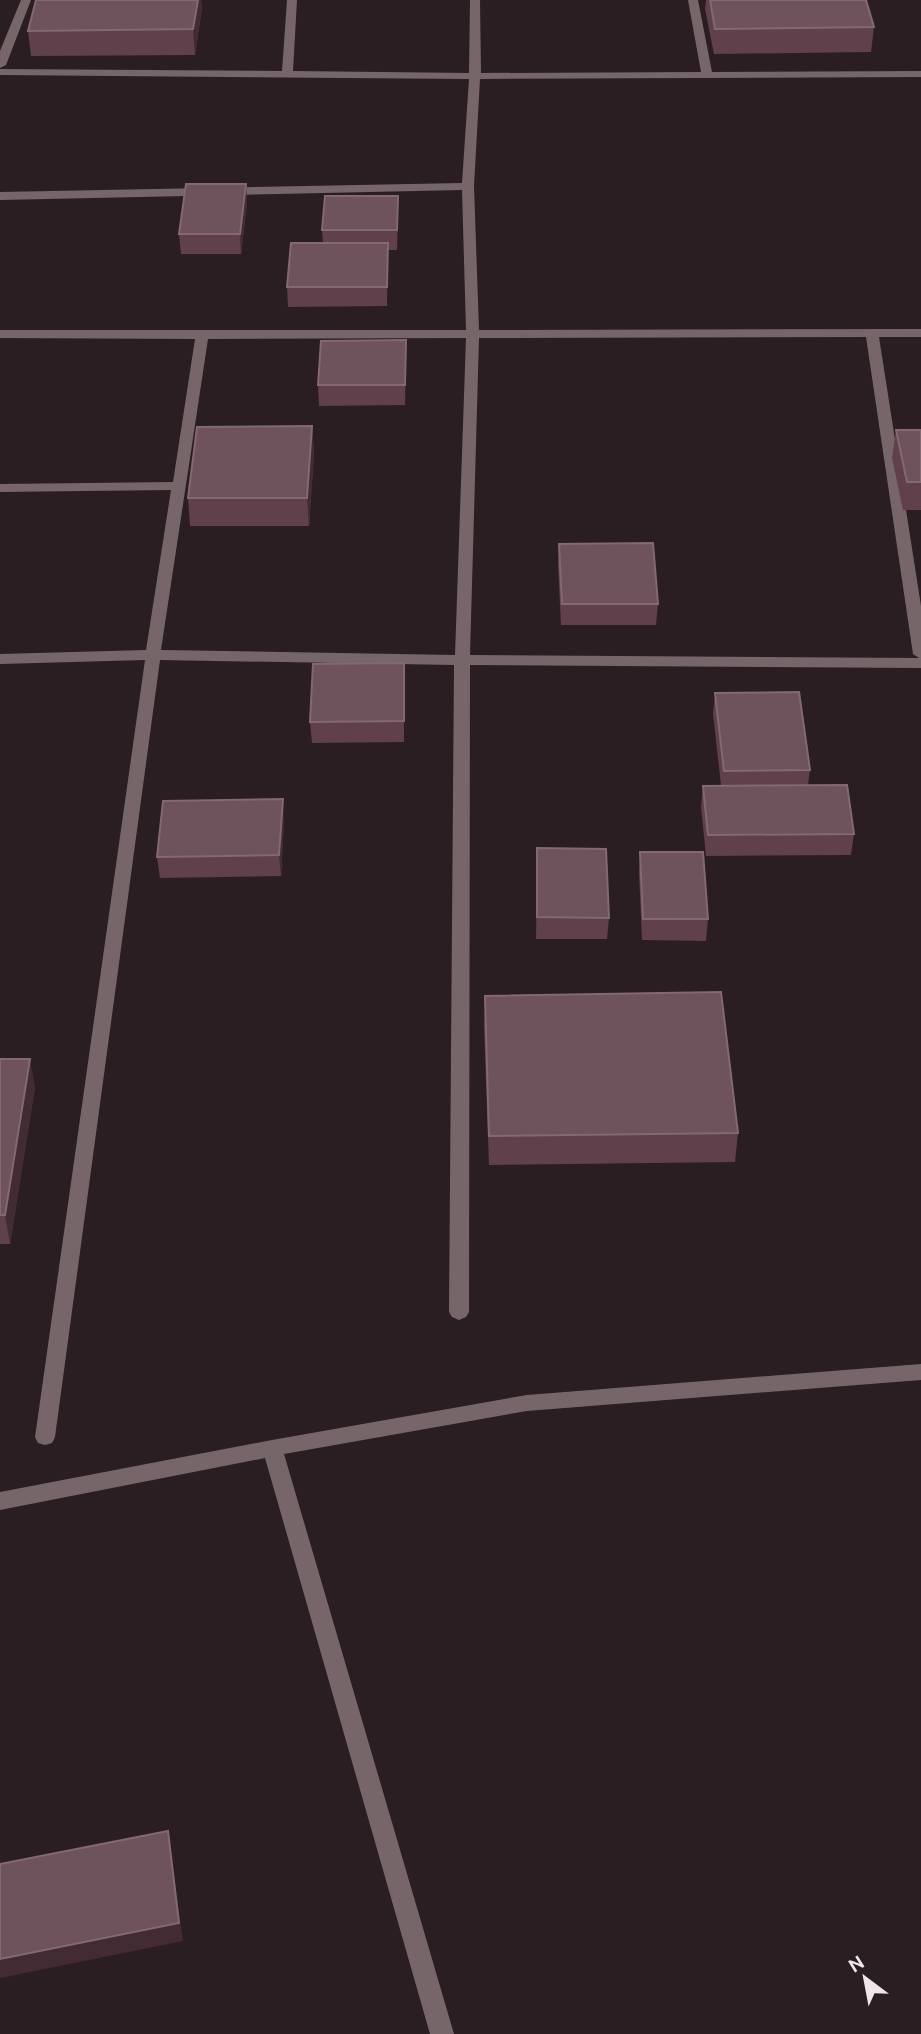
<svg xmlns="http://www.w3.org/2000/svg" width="921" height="2034" viewBox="0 0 921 2034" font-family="Ubuntu,sans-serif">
<rect width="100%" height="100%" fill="#2a1e22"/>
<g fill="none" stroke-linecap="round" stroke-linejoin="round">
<path fill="#76666a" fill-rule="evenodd" d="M 21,0 L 31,0 L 6,65 L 0,68 L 0,51 Z
M 287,0 L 297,0 L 293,71 L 469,73 L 470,0 L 480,0 L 481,73 L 701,72 L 688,0 L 698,0 L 712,72 L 921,71 L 921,77 L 480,79 L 474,186 L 479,330 L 921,329 L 921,337 L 879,337 L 921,606 L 921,668 L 470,665 L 469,1312 L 466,1317 L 459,1320 L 452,1317 L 449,1312 L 454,665 L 160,660 L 55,1437 L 52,1443 L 45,1445 L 38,1443 L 35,1437 L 145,660 L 0,664 L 0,654 L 146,650 L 171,490 L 0,492 L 0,484 L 173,482 L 195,339 L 0,338 L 0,330 L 466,330 L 462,190 L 0,200 L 0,192 L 462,183 L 469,79 L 0,75 L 0,69 L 282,71 ZM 866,337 L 913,654 L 919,658 L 470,655 L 479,338 ZM 466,338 L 455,655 L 161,650 L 208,339 Z
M 921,1364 L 921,1380 L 527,1411 L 284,1454 L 454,2034 L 430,2034 L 265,1458 L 0,1510 L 0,1492 L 272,1440 L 527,1395 Z"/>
</g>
<path fill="#5f404b" d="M 36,0 L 201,0 L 202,8 L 195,55 L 31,56 L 28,31 Z
M 706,0 L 866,0 L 874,27 L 871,52 L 714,54 L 705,9 Z
M 246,184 L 247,203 L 241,254 L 181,254 L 179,234 Z
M 398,215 L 397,250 L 388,250 L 387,306 L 288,307 L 287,287 L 323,243 L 322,230 Z
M 406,340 L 405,405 L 319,406 L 318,385 Z
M 312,426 L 314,454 L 309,526 L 190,526 L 188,498 Z
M 896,430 L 921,430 L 921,510 L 903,510 L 892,458 Z
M 559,544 L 658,604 L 656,625 L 561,625 L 558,565 Z
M 404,663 L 404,742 L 312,743 L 310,722 Z
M 715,693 L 810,770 L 808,785 L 854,834 L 851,855 L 706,856 L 701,807 L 703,786 L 721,785 L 713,714 Z
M 284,820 L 281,876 L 160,878 L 157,857 Z
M 537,848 L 609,918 L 607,939 L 536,939 Z
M 640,852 L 708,919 L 706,941 L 642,940 L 639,873 Z
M 485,996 L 738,1133 L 735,1162 L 489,1165 L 484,1025 Z
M 0,1059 L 35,1087 L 10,1244 L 0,1244 Z"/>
<path fill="#432b33" d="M 198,0 L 201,0 L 202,8 L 195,55 L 193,29 Z
M 246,184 L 247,203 L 241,254 L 240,234 Z
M 398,196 L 398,215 L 397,250 L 397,230 Z
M 406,340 L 406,360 L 405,405 L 405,385 Z
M 312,426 L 314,454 L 309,526 L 307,498 Z
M 283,799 L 284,820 L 281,876 L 279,855 Z
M 30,1059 L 35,1087 L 10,1244 L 5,1215 Z
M 168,1831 L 183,1941 L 0,1978 L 0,1959 Z"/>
<path fill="#6e525c" stroke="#826972" stroke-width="2" d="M 36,0 L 198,0 L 193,29 L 28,31 Z
M 710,0 L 866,0 L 874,27 L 715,29 Z
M 186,184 L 246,184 L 240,234 L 179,234 Z
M 325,196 L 398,196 L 397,230 L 322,230 Z
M 291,243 L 388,243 L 387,287 L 287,287 Z
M 406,340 L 405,385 L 318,385 L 321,341 Z
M 312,426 L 307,498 L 188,498 L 197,427 Z
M 896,430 L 921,430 L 921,482 L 907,482 Z
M 653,543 L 658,604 L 562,604 L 559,544 Z
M 404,663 L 404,721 L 310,722 L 313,664 Z
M 799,692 L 810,770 L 724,771 L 715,693 Z
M 847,785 L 854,834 L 708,835 L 703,786 Z
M 283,799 L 279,855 L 157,857 L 163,801 Z
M 537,848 L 606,849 L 609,918 L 537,917 Z
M 640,852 L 703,852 L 708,919 L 643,919 Z
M 721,992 L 738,1133 L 489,1136 L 485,996 Z
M 0,1059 L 30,1059 L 5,1215 L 0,1215 Z
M 168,1831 L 179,1923 L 0,1959 L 0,1864 Z"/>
<g transform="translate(865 1978) rotate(328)" stroke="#2a1e22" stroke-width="5" paint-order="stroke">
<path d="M0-5L12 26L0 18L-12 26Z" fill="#eee6e8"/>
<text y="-10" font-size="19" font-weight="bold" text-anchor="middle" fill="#eee6e8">N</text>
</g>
</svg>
